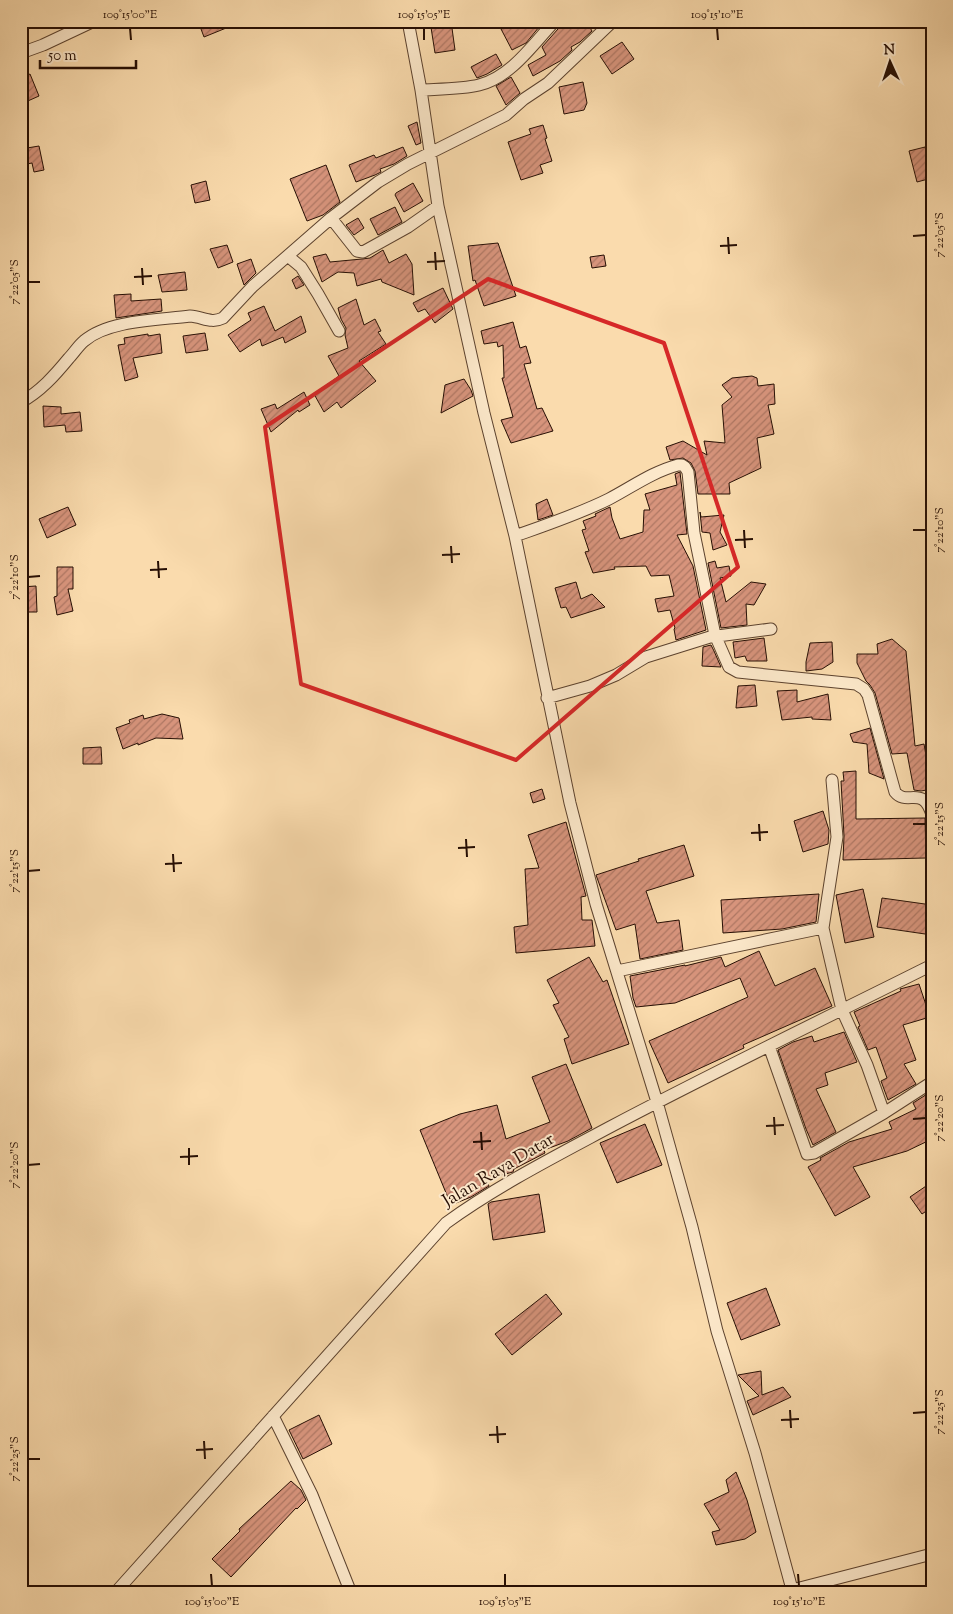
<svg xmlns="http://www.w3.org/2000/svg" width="953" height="1614" viewBox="0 0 953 1614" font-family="'Sorts Mill Goudy',serif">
<defs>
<pattern id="building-hatch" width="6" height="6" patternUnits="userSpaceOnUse" patternTransform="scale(1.25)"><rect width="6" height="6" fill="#d7947c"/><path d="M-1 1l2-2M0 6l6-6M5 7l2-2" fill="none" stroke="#ae7763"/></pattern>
</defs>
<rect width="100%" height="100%" fill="#fadbad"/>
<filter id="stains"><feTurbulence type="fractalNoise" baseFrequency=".004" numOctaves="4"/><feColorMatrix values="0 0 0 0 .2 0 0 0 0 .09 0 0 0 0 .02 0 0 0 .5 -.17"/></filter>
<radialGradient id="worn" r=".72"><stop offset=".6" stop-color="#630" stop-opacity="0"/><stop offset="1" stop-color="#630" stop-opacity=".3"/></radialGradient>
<path fill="url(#building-hatch)" stroke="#270f04" d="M 198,21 L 241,21 L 241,22 L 204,37 Z
M 430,21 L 451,21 L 455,50 L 435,53 Z
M 515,21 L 544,21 L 526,43 L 512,50 L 501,29 Z
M 559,21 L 586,21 L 592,31 L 580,42 L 571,47 L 572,50 L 560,61 L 533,76 L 528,65 L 546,55 L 542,47 L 558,29 Z
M 622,42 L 634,59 L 612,74 L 600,56 Z
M 496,54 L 502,65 L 487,74 L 477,78 L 471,67 Z
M 30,74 L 39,96 L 21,104 L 21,78 Z
M 511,77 L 520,93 L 506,105 L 496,86 Z
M 583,82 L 587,103 L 584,110 L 564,114 L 559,87 Z
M 417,122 L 421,143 L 416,145 L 408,126 Z
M 543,125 L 547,138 L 545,139 L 552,161 L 540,165 L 543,173 L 521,180 L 508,142 L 531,134 L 529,129 Z
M 39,146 L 44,170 L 34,172 L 32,163 L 21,165 L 21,149 Z
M 403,147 L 407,156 L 394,164 L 380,169 L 381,172 L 375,175 L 356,182 L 349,165 L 374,155 L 376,158 Z
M 925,147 L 932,171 L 932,178 L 917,182 L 909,151 Z
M 326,165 L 340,202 L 323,215 L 307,221 L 290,179 Z
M 206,181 L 210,200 L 195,203 L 191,185 Z
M 413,183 L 423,201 L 404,212 L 395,195 L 396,193 Z
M 395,207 L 402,222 L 378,235 L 370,219 Z
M 358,218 L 364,228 L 354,235 L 346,225 Z
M 498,243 L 516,296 L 484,306 L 475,280 L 473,281 L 468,246 Z
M 227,245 L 233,262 L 218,268 L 210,249 Z
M 383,250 L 389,263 L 406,254 L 412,264 L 414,295 L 382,282 L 381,279 L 357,286 L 354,273 L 338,272 L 322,282 L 313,257 L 326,254 L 330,262 L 362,259 L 370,258 Z
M 604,255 L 606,266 L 592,268 L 590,257 Z
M 251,259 L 256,273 L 244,285 L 237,264 Z
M 185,272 L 187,290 L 162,292 L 158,275 Z
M 298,276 L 304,285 L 296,289 L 292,280 Z
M 443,288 L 453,309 L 435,323 L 425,309 L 418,312 L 413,303 Z
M 131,294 L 131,301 L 161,299 L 162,311 L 116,318 L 114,295 Z
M 356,299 L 364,325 L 375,319 L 381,331 L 378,332 L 386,344 L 359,361 L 376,381 L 341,408 L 337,402 L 324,412 L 314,394 L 339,376 L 328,356 L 348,348 L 345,335 L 346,328 L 341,319 L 338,308 Z
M 264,306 L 275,331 L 301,316 L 306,332 L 285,343 L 283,337 L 262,346 L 260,339 L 240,352 L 228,335 L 251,320 L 248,313 Z
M 513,322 L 520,348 L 526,346 L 531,363 L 524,364 L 537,409 L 542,408 L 553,431 L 511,443 L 501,420 L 513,417 L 502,378 L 504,378 L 503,345 L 498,347 L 497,342 L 484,344 L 481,331 Z
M 205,333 L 208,350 L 186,353 L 183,336 Z
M 148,334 L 148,336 L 160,334 L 162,353 L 133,358 L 138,377 L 125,381 L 118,345 L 125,344 L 124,338 Z
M 752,376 L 757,378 L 758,386 L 774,384 L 775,404 L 768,405 L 774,434 L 757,438 L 761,468 L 729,483 L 730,494 L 698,494 L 695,471 L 691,463 L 683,458 L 670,460 L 666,447 L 683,441 L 707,455 L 704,441 L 725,443 L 722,405 L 732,397 L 722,385 L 732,378 Z
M 464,379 L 471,390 L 473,396 L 441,413 L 445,385 Z
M 304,392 L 310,405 L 299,412 L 298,410 L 271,432 L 261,409 L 275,404 L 277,409 Z
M 43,406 L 61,407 L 61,414 L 80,412 L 82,431 L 66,432 L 65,425 L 44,427 Z
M 680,472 L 687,534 L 677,535 L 693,566 L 706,630 L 676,640 L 674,629 L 675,628 L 670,610 L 658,612 L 655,599 L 674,596 L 669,575 L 651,576 L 646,566 L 614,567 L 615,569 L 593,573 L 585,552 L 589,551 L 582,530 L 586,529 L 583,521 L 596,516 L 595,514 L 610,507 L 612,518 L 620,539 L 643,532 L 644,510 L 650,510 L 645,494 L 677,485 L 675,474 Z
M 547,499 L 553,515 L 538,520 L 536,504 Z
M 68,507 L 76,525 L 47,538 L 39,519 Z
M 700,512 L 701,517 L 724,515 L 720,532 L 727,545 L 713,550 L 710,533 L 702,532 Z
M 715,561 L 717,568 L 729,566 L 731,576 L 720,578 L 726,602 L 751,582 L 766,584 L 754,605 L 746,604 L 747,625 L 721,628 L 708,563 Z
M 57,567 L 73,567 L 73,589 L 68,589 L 73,611 L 57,615 L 54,597 L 57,596 Z
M 576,582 L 581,599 L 592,594 L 605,607 L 571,618 L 566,607 L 561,608 L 555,588 Z
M 36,586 L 37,612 L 21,612 L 21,587 Z
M 764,638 L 767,661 L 747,661 L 745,656 L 735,658 L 733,642 Z
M 892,639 L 906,651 L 915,746 L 924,744 L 928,767 L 932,768 L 932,789 L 921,791 L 914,790 L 907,753 L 892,754 L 875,693 L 870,685 L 866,681 L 857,663 L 857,654 L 878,654 L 877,644 Z
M 832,642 L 833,662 L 822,669 L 806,671 L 806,662 L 810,643 Z
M 711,645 L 714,651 L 721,667 L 702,666 L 703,647 Z
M 755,685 L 757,706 L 736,708 L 738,686 Z
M 797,690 L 797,702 L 828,694 L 831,720 L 812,719 L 812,717 L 782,720 L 777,691 Z
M 162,714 L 179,718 L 183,739 L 156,738 L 138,745 L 138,743 L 123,749 L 116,728 L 130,723 L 129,720 L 143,715 L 144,719 Z
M 870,728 L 884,779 L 869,773 L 867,744 L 853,742 L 850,734 Z
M 101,747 L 102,764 L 83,764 L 83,748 Z
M 856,771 L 856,819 L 925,818 L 926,858 L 843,860 L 844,836 L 841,781 L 844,781 L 843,772 Z
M 542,789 L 545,799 L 533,803 L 530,793 Z
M 823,811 L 829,830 L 828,844 L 803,852 L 794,821 Z
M 566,822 L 586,896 L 581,897 L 582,920 L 592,920 L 595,946 L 516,953 L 514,927 L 528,925 L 525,869 L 539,868 L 528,835 Z
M 684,845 L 694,876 L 646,891 L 657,923 L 679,920 L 683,950 L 640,959 L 635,924 L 616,930 L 596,875 L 639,861 L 638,859 Z
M 863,889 L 874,937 L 845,943 L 836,895 Z
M 819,894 L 816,922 L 782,929 L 723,933 L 721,900 Z
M 882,898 L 932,905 L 932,935 L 877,927 Z
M 759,951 L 775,986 L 815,968 L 832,1006 L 743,1045 L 744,1048 L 668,1083 L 649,1041 L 748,997 L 740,978 L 675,1003 L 636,1007 L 633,998 L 630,976 L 685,965 L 685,966 L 721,957 L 725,967 Z
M 589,957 L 603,982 L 607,980 L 629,1044 L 572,1064 L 564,1039 L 569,1037 L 553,1005 L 559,1003 L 547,980 Z
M 919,984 L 930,1017 L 903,1025 L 916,1060 L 904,1064 L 916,1084 L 888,1100 L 881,1081 L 887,1078 L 876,1047 L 868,1050 L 858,1027 L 860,1026 L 854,1012 L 901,991 L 900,989 Z
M 844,1032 L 857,1062 L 825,1073 L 828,1085 L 816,1089 L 836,1132 L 813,1145 L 806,1129 L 778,1050 L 793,1042 L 812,1036 L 814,1042 Z
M 566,1064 L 592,1128 L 568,1141 L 544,1150 L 545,1153 L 514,1169 L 513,1172 L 486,1179 L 489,1186 L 471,1197 L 451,1205 L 420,1130 L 460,1114 L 497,1105 L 506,1139 L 550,1122 L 532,1077 Z
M 932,1091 L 932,1139 L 907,1151 L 853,1167 L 870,1197 L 835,1216 L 808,1167 L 821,1160 L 820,1158 L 849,1142 L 892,1129 L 889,1122 L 916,1109 L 913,1103 Z
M 645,1124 L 662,1165 L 617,1183 L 600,1143 Z
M 932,1182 L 932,1207 L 922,1214 L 910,1197 Z
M 539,1194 L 545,1232 L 493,1240 L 488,1204 L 491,1202 Z
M 766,1288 L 780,1325 L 741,1340 L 727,1303 Z
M 546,1294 L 562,1314 L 512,1355 L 495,1334 Z
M 761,1371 L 762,1395 L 783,1387 L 791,1397 L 753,1415 L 747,1401 L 759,1396 L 738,1375 Z
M 319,1415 L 332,1444 L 303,1459 L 289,1430 Z
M 736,1472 L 747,1500 L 756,1532 L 745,1539 L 716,1545 L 712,1532 L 720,1530 L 704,1504 L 729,1492 L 726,1480 Z
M 291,1481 L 301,1490 L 306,1500 L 297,1509 L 296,1508 L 231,1577 L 212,1559 L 240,1531 L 239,1529 Z"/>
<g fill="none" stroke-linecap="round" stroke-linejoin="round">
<g stroke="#5c422e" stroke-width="13">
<path id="street" d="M 408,21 L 421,90 L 438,206 L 484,413 L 515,536 L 570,803 L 596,904 L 657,1102 L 692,1227 L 717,1331 L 755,1453 L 793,1593
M 21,53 L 43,45 L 94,21
M 421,90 C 438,89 463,89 479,85 C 510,77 531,47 552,24
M 331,218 L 357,251 L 363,252 L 408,227 L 438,206
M 289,257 L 301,267 L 318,294 L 339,331
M 21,402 C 40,392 55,375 69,358 C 74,353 78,346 84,341 C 108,320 159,320 190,316 C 203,317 211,324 223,318 L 253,286 L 331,218 L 378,182 L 408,164 L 506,115 L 524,99 L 548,83 L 613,21
M 515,536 C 546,525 579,514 609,499 C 632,487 652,472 678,465 L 682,465 L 685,467 L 688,472 L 694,533 L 715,635 L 729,667 L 738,672 L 856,684 L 864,689 L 868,695 L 895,792 C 907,807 923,784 932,815
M 547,698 L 590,686 L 616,675 L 646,657 L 710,637 L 771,629
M 832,780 L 837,837 L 823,928 L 842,1010 L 867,1065 L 884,1113
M 617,971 L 823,928
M 769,1046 L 807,1154 L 814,1153 L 884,1113 L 932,1082
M 273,1416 L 312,1495 L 351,1593
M 792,1590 L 932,1554
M 115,1593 L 446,1223 C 497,1186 554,1157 610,1127 C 716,1071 824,1019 932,965"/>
</g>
<use href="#street" stroke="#fce8ca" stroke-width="11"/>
</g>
<path fill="none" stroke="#d62828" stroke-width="4" stroke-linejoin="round" d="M 488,279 L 664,343 L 738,567 L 516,760 L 301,684 L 265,427 Z"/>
<path fill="none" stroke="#270f04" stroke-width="2" d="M 130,28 L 131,40M 424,28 L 424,40M 717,28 L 718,40M 913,236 L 926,235M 728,237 L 729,254M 720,246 L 737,245M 435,252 L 436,270M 427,262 L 445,261M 142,268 L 143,285M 134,277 L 152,276M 28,282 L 40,282M 744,530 L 745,548M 913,530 L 926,530M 735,540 L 753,539M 451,546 L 452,563M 442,555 L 460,554M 158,561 L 159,578M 150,570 L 167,569M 28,577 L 40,576M 759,824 L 760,841M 913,824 L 926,824M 751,833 L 768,832M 466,839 L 467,857M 458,848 L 475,847M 173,854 L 174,872M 165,864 L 182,863M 28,871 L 40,870M 774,1117 L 775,1135M 913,1119 L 926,1118M 766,1126 L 784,1125M 481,1132 L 482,1150M 473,1142 L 491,1141M 189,1148 L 189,1165M 180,1157 L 198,1156M 28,1165 L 40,1164M 790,1410 L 791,1428M 913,1413 L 926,1412M 781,1420 L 799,1419M 497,1426 L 498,1443M 489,1435 L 506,1434M 204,1441 L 205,1459M 196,1450 L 213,1449M 28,1459 L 40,1459M 211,1574 L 212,1586M 505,1574 L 505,1586M 798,1574 L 799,1586"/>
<g text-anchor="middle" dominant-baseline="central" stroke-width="4" stroke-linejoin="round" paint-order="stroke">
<g font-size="18" fill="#270f04" stroke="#fce8ca">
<text transform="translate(499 1171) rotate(-31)">Jalan Raya Datar</text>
</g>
</g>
<rect width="953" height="1614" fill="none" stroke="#fadbad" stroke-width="55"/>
<g transform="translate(890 62) rotate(357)" stroke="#fce8ca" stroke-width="4" paint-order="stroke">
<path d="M0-4L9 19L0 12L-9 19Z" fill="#270f04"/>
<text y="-8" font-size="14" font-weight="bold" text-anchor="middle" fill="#270f04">N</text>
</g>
<path d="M40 60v8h96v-8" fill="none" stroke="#270f04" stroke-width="2.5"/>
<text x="48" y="60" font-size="15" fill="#270f04" stroke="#fce8ca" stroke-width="4" paint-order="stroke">50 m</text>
<rect x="28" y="28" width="898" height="1558" fill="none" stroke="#270f04" stroke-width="2"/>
<g font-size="12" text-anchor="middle" fill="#270f04">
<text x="130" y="18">109°15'00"E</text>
<text x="424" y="18">109°15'05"E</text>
<text x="717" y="18">109°15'10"E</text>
<text transform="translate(939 235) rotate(-90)" y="4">7°22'05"S</text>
<text transform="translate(14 282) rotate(-90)" y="4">7°22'05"S</text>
<text transform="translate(939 530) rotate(-90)" y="4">7°22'10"S</text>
<text transform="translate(14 577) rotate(-90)" y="4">7°22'10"S</text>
<text transform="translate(939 824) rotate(-90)" y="4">7°22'15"S</text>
<text transform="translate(14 871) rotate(-90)" y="4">7°22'15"S</text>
<text transform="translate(939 1118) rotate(-90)" y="4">7°22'20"S</text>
<text transform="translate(14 1165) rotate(-90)" y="4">7°22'20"S</text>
<text transform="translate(939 1412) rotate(-90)" y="4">7°22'25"S</text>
<text transform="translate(14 1459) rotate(-90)" y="4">7°22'25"S</text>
<text x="212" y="1605">109°15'00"E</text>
<text x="505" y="1605">109°15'05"E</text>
<text x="799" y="1605">109°15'10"E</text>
</g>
<rect width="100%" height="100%" filter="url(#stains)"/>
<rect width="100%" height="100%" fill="url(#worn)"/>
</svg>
